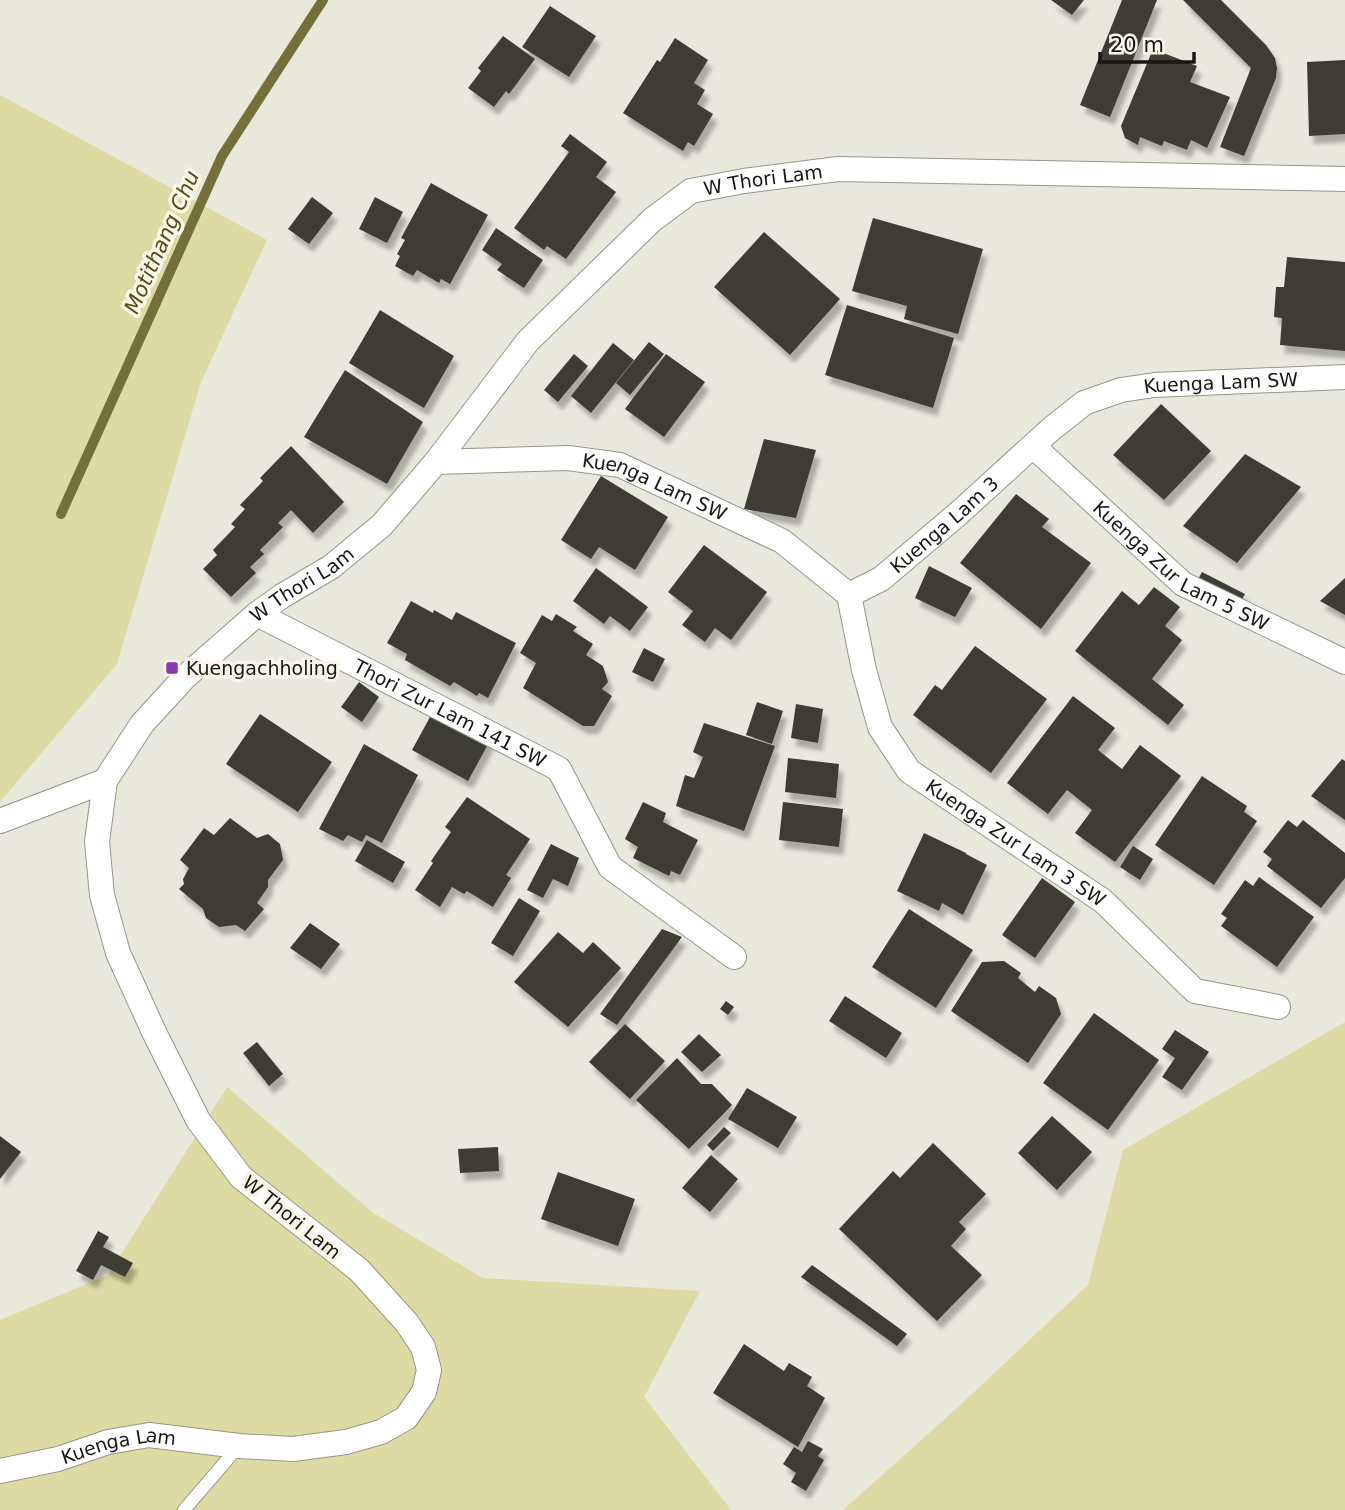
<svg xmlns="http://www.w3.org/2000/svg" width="1345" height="1510" viewBox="0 0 1345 1510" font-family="'DejaVu Sans',sans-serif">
<defs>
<filter id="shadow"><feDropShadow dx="4.5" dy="8" stdDeviation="2" flood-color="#0004"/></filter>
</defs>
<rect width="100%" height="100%" fill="#e9e9db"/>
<path fill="#dedaa4" d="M 0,95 L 267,240 L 201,382 L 117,664 L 0,802 Z
M 1345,1022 L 1345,1510 L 843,1510 L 957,1408 L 1088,1285 L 1123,1150 Z
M 227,1087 L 372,1212 L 483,1278 L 700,1291 L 644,1397 L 731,1510 L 0,1510 L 0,1320 L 108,1275 Z"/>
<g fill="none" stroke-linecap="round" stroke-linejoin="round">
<path stroke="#757039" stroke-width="10" d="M 61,514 L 222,156 L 323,0"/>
</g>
<path fill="#3e3d32" filter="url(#shadow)" d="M 1051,0 L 1084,0 L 1072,15 Z
M 1122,0 L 1157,0 L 1110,117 L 1080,105 Z
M 1183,0 L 1221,0 L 1266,45 L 1275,58 L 1277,68 L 1276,78 L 1244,156 L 1220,147 L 1251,68 Z
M 550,6 L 596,36 L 569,77 L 522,47 Z
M 503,36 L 535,59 L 509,94 L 506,91 L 494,107 L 468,88 L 481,71 L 478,68 Z
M 675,38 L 708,60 L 694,83 L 705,90 L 697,104 L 713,114 L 694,146 L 688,142 L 683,151 L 623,113 L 657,60 L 660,62 Z
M 1153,49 L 1197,66 L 1190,82 L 1230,97 L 1207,148 L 1191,140 L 1187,150 L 1164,141 L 1162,146 L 1140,137 L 1138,145 L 1125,138 L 1121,126 Z
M 1345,60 L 1345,134 L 1309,136 L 1307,62 Z
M 570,134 L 607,162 L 596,177 L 616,192 L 566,259 L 547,246 L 544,250 L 514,228 L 569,152 L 561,146 Z
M 431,183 L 488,215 L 450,284 L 441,279 L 439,283 L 417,270 L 413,276 L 395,266 L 400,256 L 397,254 L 405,240 L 401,238 Z
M 312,197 L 333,213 L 309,244 L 288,229 Z
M 375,197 L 403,212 L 387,243 L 359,229 Z
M 873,218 L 983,249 L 958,334 L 904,319 L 907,306 L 852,291 Z
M 496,228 L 543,260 L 524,288 L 497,270 L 502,264 L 482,250 Z
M 764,232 L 840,299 L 790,355 L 714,287 Z
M 1287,257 L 1345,262 L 1345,351 L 1280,345 L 1282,318 L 1274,317 L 1276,287 L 1284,287 Z
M 847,305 L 954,338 L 933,408 L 825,375 Z
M 380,310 L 454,356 L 424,408 L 349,363 Z
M 649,342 L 664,354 L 630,395 L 616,383 Z
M 613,343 L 634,360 L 591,413 L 571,396 Z
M 574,354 L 588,366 L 558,402 L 544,390 Z
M 666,354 L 705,382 L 664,437 L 625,409 Z
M 345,370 L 423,422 L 387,484 L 304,437 Z
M 1161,404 L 1211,451 L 1164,500 L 1113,455 Z
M 764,439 L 816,450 L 796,518 L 744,509 Z
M 291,446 L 344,502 L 313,533 L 291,510 L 278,523 L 283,527 L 260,550 L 264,554 L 250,567 L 256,573 L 231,597 L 203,569 L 217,555 L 213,550 L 235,527 L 231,524 L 245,509 L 240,505 L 263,481 L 260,478 Z
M 1245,454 L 1301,487 L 1237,563 L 1183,526 Z
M 601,476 L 668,517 L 635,570 L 599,547 L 591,559 L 561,540 Z
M 1016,494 L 1049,519 L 1042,527 L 1091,563 L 1041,629 L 960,563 Z
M 704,545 L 767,592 L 731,640 L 715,628 L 705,642 L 682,625 L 693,611 L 668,592 Z
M 929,566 L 972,588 L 955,617 L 915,598 Z
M 596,568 L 648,607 L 630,631 L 610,616 L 604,624 L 573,601 Z
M 1202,572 L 1245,594 L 1237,609 L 1194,587 Z
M 1345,578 L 1345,615 L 1320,601 Z
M 1154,587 L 1180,607 L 1165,626 L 1182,640 L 1152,679 L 1184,705 L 1168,725 L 1075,651 L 1122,591 L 1139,605 Z
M 411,601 L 433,613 L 434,610 L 452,620 L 456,612 L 516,643 L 488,698 L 479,693 L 477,696 L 454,682 L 450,686 L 405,660 L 407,654 L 387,643 Z
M 556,614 L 577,627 L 573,631 L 593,644 L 586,655 L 603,666 L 608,682 L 602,689 L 612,696 L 594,726 L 583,726 L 523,688 L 536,663 L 520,653 L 542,615 L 552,621 Z
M 975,646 L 1047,699 L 991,773 L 913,715 L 935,685 L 942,690 Z
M 644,648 L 665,659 L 653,682 L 632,672 Z
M 359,682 L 379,697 L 362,722 L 341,707 Z
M 1073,696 L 1115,728 L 1098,750 L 1122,769 L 1140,745 L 1181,776 L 1115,862 L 1075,833 L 1092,810 L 1067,790 L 1048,814 L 1007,783 Z
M 757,702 L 783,711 L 772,744 L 746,735 Z
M 796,704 L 823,709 L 818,743 L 791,738 Z
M 436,706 L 492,737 L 468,781 L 412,750 Z
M 260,714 L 332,762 L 298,812 L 226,764 Z
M 704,723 L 775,746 L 744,831 L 676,806 L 685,775 L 694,778 L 703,757 L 693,752 Z
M 364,744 L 418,775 L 382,843 L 366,835 L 362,842 L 348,835 L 343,841 L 319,829 Z
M 788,758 L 839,764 L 836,798 L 785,792 Z
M 1342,759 L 1345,761 L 1345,820 L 1311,796 Z
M 1202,776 L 1247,806 L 1244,812 L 1257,821 L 1214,885 L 1155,845 Z
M 467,797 L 530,839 L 506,875 L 511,878 L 493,907 L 467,891 L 464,894 L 452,887 L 440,907 L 415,890 L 433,863 L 431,861 L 451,832 L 445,827 Z
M 643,802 L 666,813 L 663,822 L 698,840 L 680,875 L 671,871 L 669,876 L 633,858 L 638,847 L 625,839 Z
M 783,802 L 843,809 L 839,847 L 779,840 Z
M 230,818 L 257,838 L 268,834 L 280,844 L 283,860 L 268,880 L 268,887 L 257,903 L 264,909 L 245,931 L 236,925 L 219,927 L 206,918 L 203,909 L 179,889 L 184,884 L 183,879 L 189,868 L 180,860 L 204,828 L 214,835 Z
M 1288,820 L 1297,827 L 1303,820 L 1345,853 L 1345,878 L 1321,908 L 1267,866 L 1272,859 L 1263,852 Z
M 924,833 L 966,853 L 966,854 L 987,865 L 963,915 L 942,903 L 939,911 L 897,891 Z
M 367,840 L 405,862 L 393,883 L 355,861 Z
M 551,844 L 579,858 L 568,886 L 553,879 L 543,898 L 527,890 Z
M 1133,846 L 1153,859 L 1140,880 L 1120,867 Z
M 1259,877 L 1314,917 L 1277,967 L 1221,926 L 1227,918 L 1221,914 L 1245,880 L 1253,886 Z
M 1042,878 L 1075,902 L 1035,958 L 1002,935 Z
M 519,898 L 540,911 L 513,956 L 491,943 Z
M 909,909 L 973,950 L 936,1008 L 872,967 Z
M 310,923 L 340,944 L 321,969 L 290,948 Z
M 662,929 L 682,937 L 617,1025 L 600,1014 Z
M 558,932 L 583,953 L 593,942 L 621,968 L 568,1027 L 514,982 Z
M 1004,961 L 1021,973 L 1018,978 L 1035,992 L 1039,986 L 1056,998 L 1061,1014 L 1028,1063 L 951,1011 L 982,962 Z
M 845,996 L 902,1033 L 886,1058 L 829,1021 Z
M 726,1001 L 734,1007 L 728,1015 L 720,1009 Z
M 1094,1013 L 1159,1060 L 1108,1130 L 1043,1083 Z
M 625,1024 L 665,1061 L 630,1099 L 589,1062 Z
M 1175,1030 L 1209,1052 L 1182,1090 L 1162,1077 L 1175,1058 L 1162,1049 Z
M 699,1034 L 721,1055 L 702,1072 L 681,1052 Z
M 257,1042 L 283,1074 L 269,1086 L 243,1053 Z
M 677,1058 L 701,1084 L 712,1084 L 732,1105 L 689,1149 L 636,1100 Z
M 747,1088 L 797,1117 L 778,1148 L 728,1119 Z
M 1052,1116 L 1092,1152 L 1057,1190 L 1018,1153 Z
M 724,1127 L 731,1133 L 713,1151 L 707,1145 Z
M 0,1136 L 21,1152 L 0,1179 Z
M 933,1143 L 986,1194 L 959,1222 L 966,1229 L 951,1246 L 982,1275 L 937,1321 L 839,1229 L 893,1171 L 900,1178 Z
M 498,1147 L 499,1171 L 460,1173 L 458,1149 Z
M 711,1155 L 738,1179 L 710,1212 L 682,1188 Z
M 558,1172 L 635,1199 L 618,1246 L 541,1219 Z
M 98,1231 L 109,1237 L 103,1247 L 133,1263 L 125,1277 L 101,1265 L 93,1280 L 76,1271 Z
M 812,1265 L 907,1334 L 897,1346 L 801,1277 Z
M 744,1344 L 784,1371 L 789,1363 L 812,1377 L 807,1386 L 825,1398 L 798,1447 L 713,1393 Z
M 808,1441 L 823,1449 L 818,1456 L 824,1460 L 806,1491 L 791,1482 L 796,1473 L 783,1464 L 794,1447 L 802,1452 Z"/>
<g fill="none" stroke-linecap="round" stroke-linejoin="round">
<g stroke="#979689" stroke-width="14">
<path id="service" d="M 184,1510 L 239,1446"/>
</g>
<g stroke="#979689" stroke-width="26">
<g id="minor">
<path id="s1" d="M 1033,446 L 1183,584 L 1345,662"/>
<path id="s2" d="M 436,462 L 568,458 L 620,465 L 782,541 L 849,595"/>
<path id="s3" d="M 849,595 L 864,670 L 880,727 L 909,771 L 1103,901 L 1195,991 L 1278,1007"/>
<path id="s4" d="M 849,595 L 881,579 L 959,513 L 1050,430 L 1084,403 L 1121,390 L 1154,385 L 1345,377"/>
<path id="s5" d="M 257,614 L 559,769 L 610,867 L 734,957"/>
<path d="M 0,821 L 105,781"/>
<path id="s6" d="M 0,1471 L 58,1459 L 108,1442 L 149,1435 L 239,1446 L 293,1449 L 346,1442 L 381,1432 L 406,1418 L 424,1392 L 429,1370 L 423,1347 L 407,1323 L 359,1270 L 241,1177 L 198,1120 L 154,1032 L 118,953 L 102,895 L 97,842 L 105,781 L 142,724 L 185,677 L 257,614 L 282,596 L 331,567 L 382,525 L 436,462 L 528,341 L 652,220 L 691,191 L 744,181 L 838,169 L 1345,179"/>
</g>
</g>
<use href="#service" stroke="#fff" stroke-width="12"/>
<use href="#minor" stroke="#fff" stroke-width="24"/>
</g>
<rect fill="#883aaa" stroke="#f7f6e8" stroke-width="2.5" x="165" y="661" width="14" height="14" rx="3.5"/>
<g text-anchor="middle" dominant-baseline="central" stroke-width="7" stroke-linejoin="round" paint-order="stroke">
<g font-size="19" fill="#181713" stroke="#f7f6e8">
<text stroke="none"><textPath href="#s6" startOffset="2088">W Thori Lam</textPath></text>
<text stroke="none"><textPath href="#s4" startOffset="444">Kuenga Lam SW</textPath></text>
<text stroke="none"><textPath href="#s2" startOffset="224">Kuenga Lam SW</textPath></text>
<text stroke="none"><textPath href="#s4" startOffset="119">Kuenga Lam 3</textPath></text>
<text stroke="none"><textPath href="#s1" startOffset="192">Kuenga Zur Lam 5 SW</textPath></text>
<text stroke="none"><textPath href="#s6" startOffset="1458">W Thori Lam</textPath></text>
<text stroke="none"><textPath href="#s5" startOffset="217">Thori Zur Lam 141 SW</textPath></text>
<text stroke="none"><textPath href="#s3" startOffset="317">Kuenga Zur Lam 3 SW</textPath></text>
<text transform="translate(292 1217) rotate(39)">W Thori Lam</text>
<text stroke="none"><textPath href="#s6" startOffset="122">Kuenga Lam</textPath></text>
</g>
<g font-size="19" fill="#181713" stroke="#f7f6e8" text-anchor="start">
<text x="186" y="668">Kuengachholing</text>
</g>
<g font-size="21" font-style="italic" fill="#534d12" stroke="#f7f6e8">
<text transform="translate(162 242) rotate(-66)">Motithang Chu</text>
</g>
</g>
<path d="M1100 52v10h94v-10" fill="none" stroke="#181713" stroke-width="3.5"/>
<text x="1110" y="52" font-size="21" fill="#181713" stroke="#f7f6e8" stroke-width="5" paint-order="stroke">20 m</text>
</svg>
